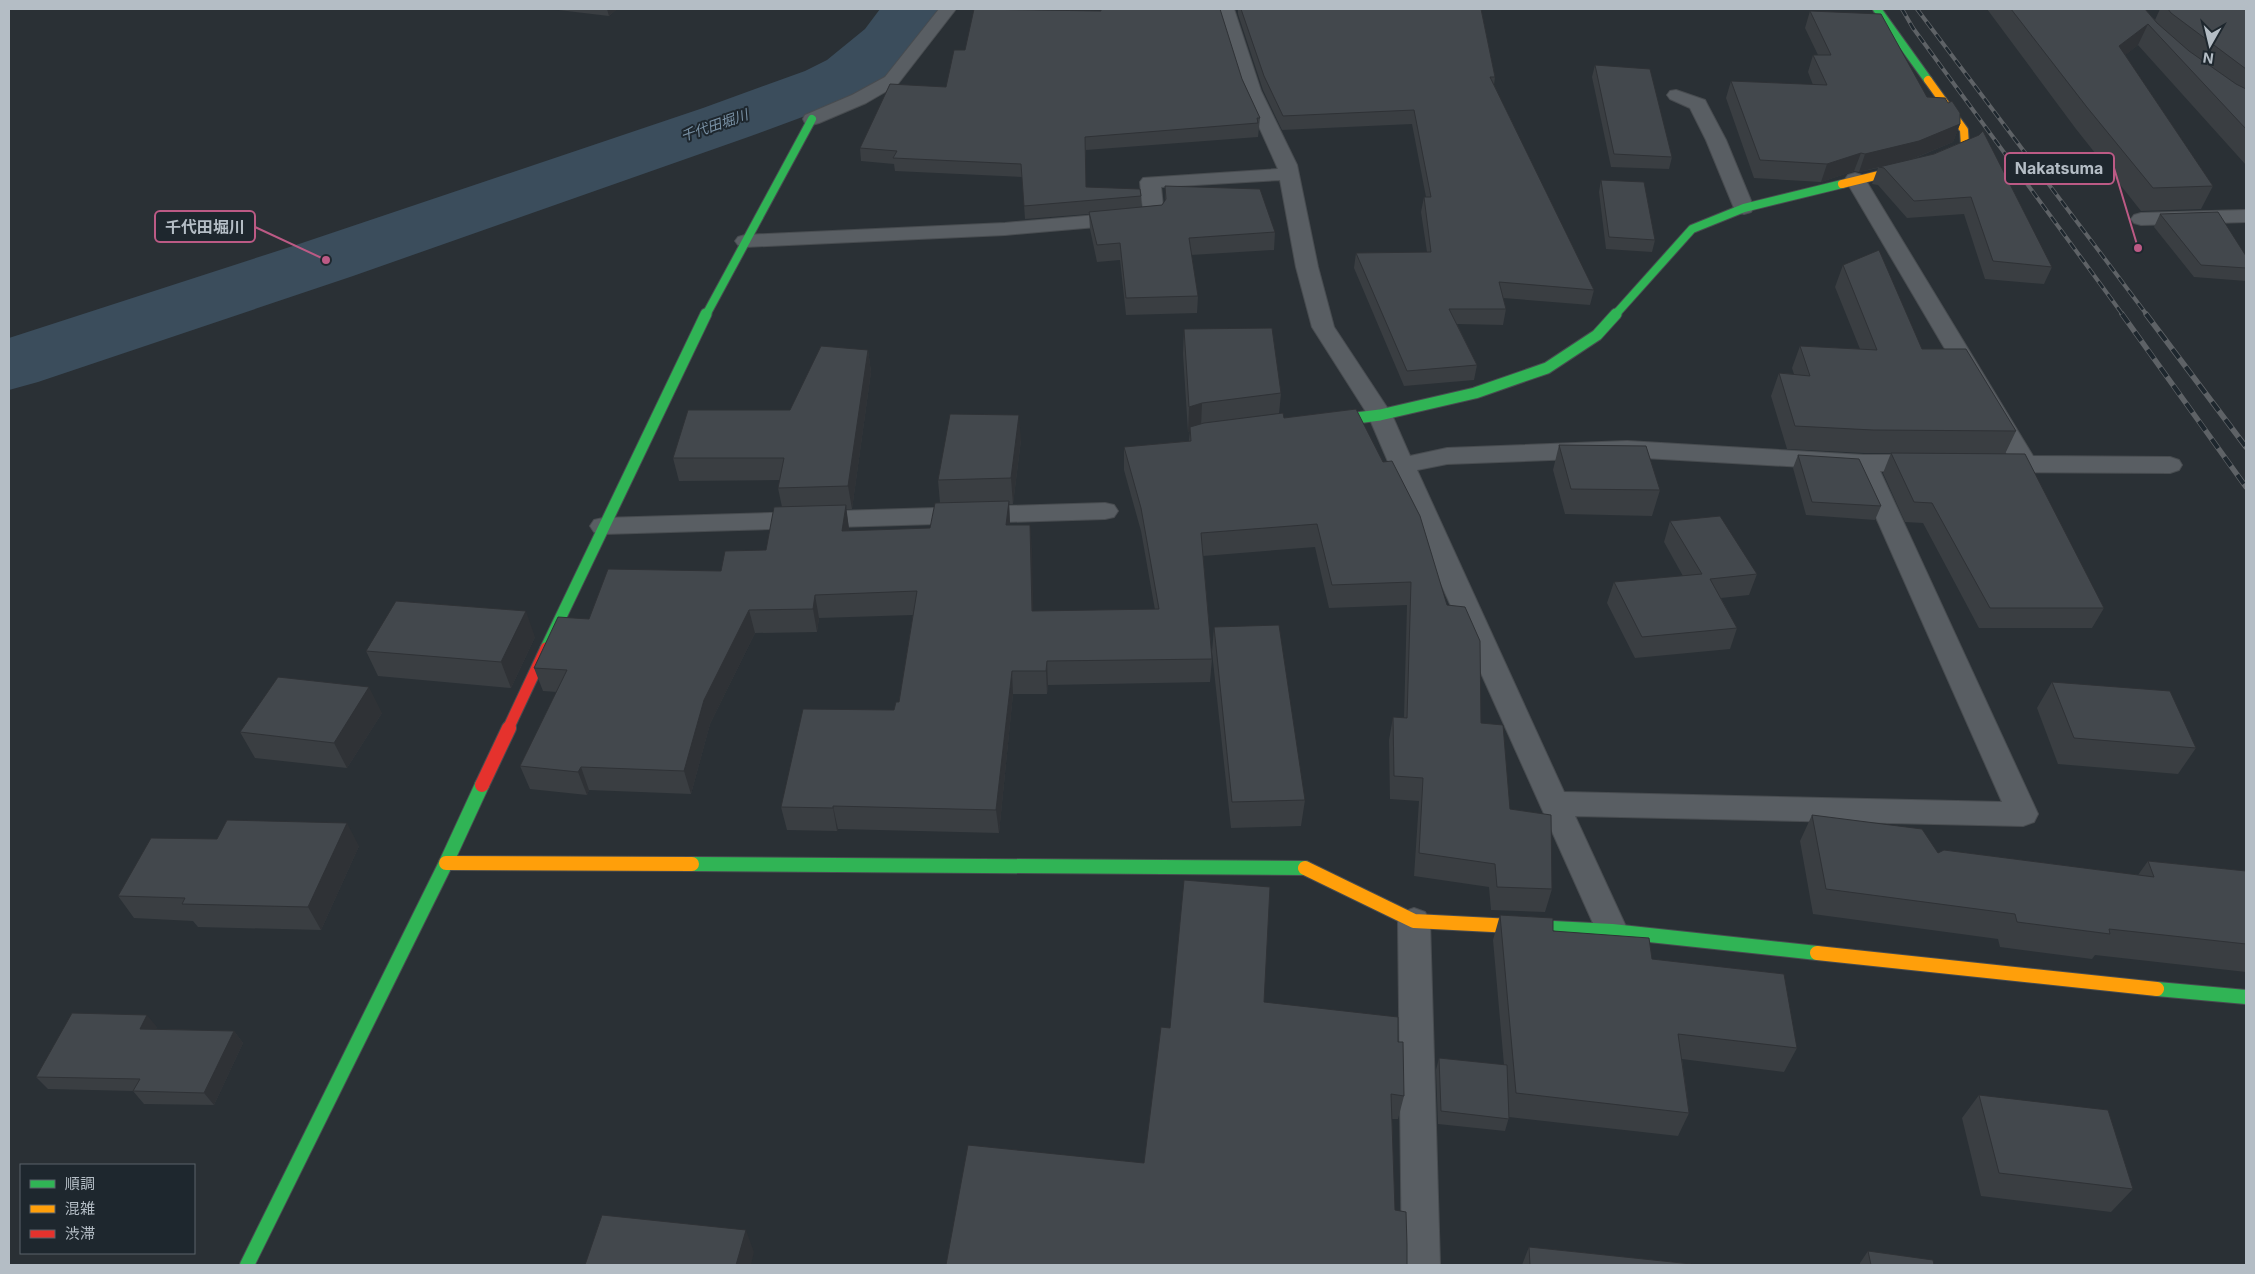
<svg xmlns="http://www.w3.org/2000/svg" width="2255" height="1274" viewBox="0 0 2255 1274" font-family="Inter,'Noto Sans JP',sans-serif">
<rect width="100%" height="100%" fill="#2a3035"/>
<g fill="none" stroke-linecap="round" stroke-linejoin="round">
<path fill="#3b4d5c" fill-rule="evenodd" d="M 880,9 L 941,9 L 909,55 L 873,88 L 851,99 L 751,136 L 353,276 L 38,382 L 9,390 L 9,338 L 299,244 L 703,108 L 805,71 L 827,60 L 865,29 Z"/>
<g stroke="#484c50" stroke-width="2">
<path id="lane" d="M 939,9 L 956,9 L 897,85 L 866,103 L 819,123 L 812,125 L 805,123 L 803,119 L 805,115 L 852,95 L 885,77 Z
M 1676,90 L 1705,100 L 1707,104 L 1726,140 L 1754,208 L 1751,212 L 1744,214 L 1737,212 L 1734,208 L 1706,140 L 1690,108 L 1670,99 L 1667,95 L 1670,91 Z"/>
</g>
<g stroke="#484c50" stroke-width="2">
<path id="street" d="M 1218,9 L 1234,9 L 1261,91 L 1297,165 L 1318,267 L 1334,327 L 1392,415 L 1410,456 L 1447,448 L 1627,441 L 1864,455 L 1924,455 L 1933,458 L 1936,463 L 1933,468 L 1924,471 L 1880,471 L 2038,814 L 2034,822 L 2023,826 L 1575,816 L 1628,931 L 1623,941 L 1612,945 L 1601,941 L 1429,557 L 1368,415 L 1312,327 L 1296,267 L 1280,180 L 1161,187 L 1164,216 L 1161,220 L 1154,222 L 1005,235 L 745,247 L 738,245 L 735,241 L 738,237 L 745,235 L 1005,223 L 1143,211 L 1140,182 L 1143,178 L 1278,169 L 1243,91 ZM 1627,457 L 1855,470 L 2002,802 L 1564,792 L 1417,470 L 1447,464 Z
M 1855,173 L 1862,175 L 1865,179 L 2033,456 L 2170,457 L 2179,460 L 2182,465 L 2179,470 L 2170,473 L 1992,472 L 1983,469 L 1980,464 L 1983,459 L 2008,456 L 1845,179 L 1848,175 Z
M 2246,210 L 2246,222 L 2141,225 L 2134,223 L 2131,219 L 2134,215 L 2141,213 Z
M 1105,503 L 1114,505 L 1118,511 L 1114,517 L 1105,519 L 603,534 L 594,532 L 590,526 L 594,520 L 603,518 Z
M 1414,908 L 1425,912 L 1430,921 L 1440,1265 L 1402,1265 L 1398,921 L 1403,912 Z"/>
</g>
<g stroke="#484c50" stroke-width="10">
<path id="fast-far2" d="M 1877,9 L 1928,80
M 706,315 L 812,119
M 1615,315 L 1692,229 L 1744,208 L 1842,184"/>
</g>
<g stroke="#484c50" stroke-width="13">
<path id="fast-far1" d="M 1324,422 L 1380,415 L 1475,393 L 1547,368 L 1597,335 L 1616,314
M 546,648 L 706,314"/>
</g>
<g stroke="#484c50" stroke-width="16">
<path id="fast" d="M 692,864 L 1305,868
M 1512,926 L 1612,931 L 1817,953
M 2157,989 L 2246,997
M 247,1265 L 446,863 L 482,785"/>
</g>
<g stroke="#484c50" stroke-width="10">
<path id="slow-far1" d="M 1842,184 L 1920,165 L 1965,146 L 1964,130 L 1928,80"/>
</g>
<g stroke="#484c50" stroke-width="16">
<path id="slow" d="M 446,863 L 692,864
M 1305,868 L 1414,921 L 1512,926
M 1817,953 L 2157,989"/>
</g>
<g stroke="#484c50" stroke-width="13">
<path id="jam-far1" d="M 508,729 L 546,648"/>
</g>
<g stroke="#484c50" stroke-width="16">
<path id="jam" d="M 482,785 L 509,728"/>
</g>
<use href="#lane" fill="#595e63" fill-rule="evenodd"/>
<use href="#street" fill="#595e63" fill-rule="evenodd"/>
<use href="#fast-far2" stroke="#30b455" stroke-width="8"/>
<use href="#fast-far1" stroke="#30b455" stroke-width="11"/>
<use href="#fast" stroke="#30b455" stroke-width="14"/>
<use href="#slow-far1" stroke="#ff9f0a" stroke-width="8"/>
<use href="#slow" stroke="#ff9f0a" stroke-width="14"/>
<use href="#jam-far1" stroke="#e5322d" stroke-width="11"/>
<use href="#jam" stroke="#e5322d" stroke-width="14"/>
<g stroke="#5e6266" stroke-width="4">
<path id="rail-far1" d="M 1902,9 L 1913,28 L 2123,315
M 1917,9 L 2147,315"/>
</g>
<g stroke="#5e6266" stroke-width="5.5">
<path id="rail" d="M 2122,314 L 2246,487
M 2146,314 L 2246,447"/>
</g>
<use href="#rail-far1" stroke="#1e272e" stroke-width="2.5" stroke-dasharray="8" stroke-linecap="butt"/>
<use href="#rail" stroke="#1e272e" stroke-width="4" stroke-dasharray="11" stroke-linecap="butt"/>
</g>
<path fill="#3a3e42" d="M 550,9 L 617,9 L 609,16 Z
M 1238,9 L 1481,9 L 1495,77 L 1494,85 L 1594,290 L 1590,305 L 1503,298 L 1506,309 L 1503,325 L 1457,324 L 1477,365 L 1474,380 L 1404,386 L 1354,268 L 1356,253 L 1427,252 L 1421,212 L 1424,197 L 1426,197 L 1412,124 L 1282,130 L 1263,90 L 1238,14 Z
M 1987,9 L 2145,9 L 2155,20 L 2160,9 L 2246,9 L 2246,165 L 2138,45 L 2125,55 L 2213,186 L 2201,209 L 2141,211 L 2076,129 Z
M 1810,11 L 1927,97 L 1960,124 L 1953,142 L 1913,159 L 1934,154 L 2052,267 L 2044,284 L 1985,279 L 1964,214 L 1907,218 L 1878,185 L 1872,184 L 1878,168 L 1859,172 L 1854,171 L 1821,182 L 1754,178 L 1726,98 L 1731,81 L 1813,85 L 1808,72 L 1813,55 L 1818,55 L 1805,28 Z
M 1595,65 L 1672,157 L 1669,169 L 1611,167 L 1592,77 Z
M 1242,79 L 1260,118 L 1258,137 L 1086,150 L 1086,187 L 1141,196 L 1141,207 L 1162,205 L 1165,201 L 1165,186 L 1275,232 L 1274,250 L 1191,255 L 1198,296 L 1197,313 L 1126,315 L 1120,260 L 1097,262 L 1090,229 L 1089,214 L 1025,219 L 1022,177 L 895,171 L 894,164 L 861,161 L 860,148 L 946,87 Z
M 1601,180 L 1655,240 L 1652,252 L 1606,249 L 1599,192 Z
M 2160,214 L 2246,256 L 2246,281 L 2194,277 L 2154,227 Z
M 1843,265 L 1922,349 L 2016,431 L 2005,454 L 1864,453 L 1787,449 L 1771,396 L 1779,373 L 1794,374 L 1792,368 L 1800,346 L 1860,349 L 1835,287 Z
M 1184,329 L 1281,393 L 1279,414 L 1284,418 L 1356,409 L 1481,723 L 1510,809 L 1552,889 L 1545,912 L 1491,910 L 1489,887 L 1414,876 L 1419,801 L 1390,799 L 1389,740 L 1393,717 L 1404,718 L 1407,605 L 1329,608 L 1315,547 L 1203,556 L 1212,659 L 1210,682 L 1048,685 L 1047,694 L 1013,694 L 999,833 L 838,829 L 837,831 L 787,830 L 781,807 L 894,710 L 899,702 L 913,615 L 819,618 L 817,632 L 755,633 L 710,724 L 691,794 L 589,790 L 587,795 L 530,789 L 520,766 L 557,692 L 543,691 L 534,668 L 589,619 L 721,571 L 766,550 L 782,507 L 778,488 L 780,480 L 679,481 L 673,458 L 790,410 L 868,350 L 871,372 L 852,509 L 846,509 L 849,529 L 849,531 L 930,528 L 940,503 L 938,480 L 1021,440 L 1013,504 L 1009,504 L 1010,525 L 1030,525 L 1033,611 L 1155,610 L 1141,531 L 1124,470 L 1124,447 L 1189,441 L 1190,431 L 1188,432 L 1183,354 Z
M 1559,445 L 1660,490 L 1652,516 L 1565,514 L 1553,470 Z
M 1891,453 L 2104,608 L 2092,628 L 1979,628 L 1923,523 L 1905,522 L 1883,473 Z
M 1798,455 L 1881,506 L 1875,520 L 1806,515 L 1793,468 Z
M 1670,521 L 1757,574 L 1749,595 L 1721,598 L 1737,628 L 1730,649 L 1635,658 L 1607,603 L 1614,582 L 1683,576 L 1664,542 Z
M 1214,627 L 1305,800 L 1301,826 L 1231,828 L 1212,652 Z
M 535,637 L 511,688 L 378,676 L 366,651 Z
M 2052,682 L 2196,748 L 2178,774 L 2058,764 L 2037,708 Z
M 382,713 L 347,768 L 255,758 L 240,732 Z
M 1812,815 L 1938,853 L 2138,875 L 2148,861 L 2246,871 L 2246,972 L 2095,955 L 2092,959 L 2000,947 L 1998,939 L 1813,914 L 1800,841 Z
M 217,839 L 359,846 L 321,930 L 198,927 L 193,921 L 134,918 L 118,896 Z
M 1500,915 L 1652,959 L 1797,1048 L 1784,1072 L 1682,1059 L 1689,1113 L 1678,1136 L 1509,1117 L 1505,1131 L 1438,1124 L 1436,1070 L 1439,1058 L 1504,1065 L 1493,940 Z
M 1264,1002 L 1398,1042 L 1404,1096 L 1398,1119 L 1392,1119 L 1395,1210 L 1144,1163 L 1170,1028 Z
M 157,1027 L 156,1029 L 234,1031 L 243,1043 L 214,1105 L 144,1104 L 133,1091 L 134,1091 L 48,1089 L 36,1077 Z
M 1979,1095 L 2133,1189 L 2111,1212 L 1981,1196 L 1962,1118 Z
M 1529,1247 L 1701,1265 L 1522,1265 Z
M 1868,1251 L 1934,1265 L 1860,1265 L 1860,1263 Z"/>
<path fill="#2f3236" d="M 607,9 L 617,9 L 609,16 Z
M 2148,24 L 2138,45 L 2109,68 L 2119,46 Z
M 1960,124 L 1953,142 L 1912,159 L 1859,172 L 1865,154 Z
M 1861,153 L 1854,171 L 1821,182 L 1827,164 Z
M 868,350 L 871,372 L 852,509 L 848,486 Z
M 1202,403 L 1201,428 L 1190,427 L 1190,431 L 1188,432 L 1189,407 Z
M 1019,415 L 1021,440 L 1013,504 L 1011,478 Z
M 1009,501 L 1010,524 L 1007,549 L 1006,525 Z
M 846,505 L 849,529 L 846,554 L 842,531 Z
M 1030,525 L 1032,548 L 1034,635 L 1032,611 Z
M 815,595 L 819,618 L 817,632 L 813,609 Z
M 749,610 L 755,633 L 710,724 L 691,794 L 684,771 L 704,700 Z
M 526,611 L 535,637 L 511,688 L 501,662 Z
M 1047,661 L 1048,685 L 1047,694 L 1046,671 Z
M 1012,671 L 1013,694 L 999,833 L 996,810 Z
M 369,687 L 382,713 L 347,768 L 334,743 Z
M 581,767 L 589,790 L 587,795 L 578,772 Z
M 833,806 L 838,829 L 837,831 L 833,808 Z
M 347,823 L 359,846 L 321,930 L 308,907 Z
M 147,1015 L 157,1027 L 150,1041 L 140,1029 Z
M 234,1031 L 243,1043 L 214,1105 L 204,1093 Z
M 746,1230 L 754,1252 L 751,1265 L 736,1265 Z"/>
<path fill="#43484d" stroke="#2f3236" d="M 974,9 L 1101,11 L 1101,9 L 1220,9 L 1242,79 L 1260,118 L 1257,118 L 1258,123 L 1085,137 L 1086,187 L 1140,189 L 1141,196 L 1024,206 L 1021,164 L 893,158 L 897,151 L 860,148 L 890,84 L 946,87 L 954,50 L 965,50 Z
M 1241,9 L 1481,9 L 1495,77 L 1490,77 L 1594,290 L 1499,282 L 1506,309 L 1449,309 L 1477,365 L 1407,371 L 1356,253 L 1431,252 L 1424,197 L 1431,197 L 1414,110 L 1283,116 L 1264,76 Z
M 2011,9 L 2145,9 L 2157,23 L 2189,51 L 2236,84 L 2246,89 L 2246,129 L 2148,24 L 2119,46 L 2213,186 L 2153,188 L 2086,106 Z
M 2168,9 L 2246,9 L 2246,69 L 2171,13 Z
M 1810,11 L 1881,14 L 1927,97 L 1945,98 L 1948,103 L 1952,101 L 1960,113 L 1960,124 L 1919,141 L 1865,154 L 1861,153 L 1827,164 L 1760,160 L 1731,81 L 1827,85 L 1813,55 L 1831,55 Z
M 1595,65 L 1650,69 L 1672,157 L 1614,154 Z
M 1983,131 L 2052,267 L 1993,261 L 1971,197 L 1914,201 L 1884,168 L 1879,167 L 1934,154 L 1979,135 Z
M 1601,180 L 1644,182 L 1655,240 L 1609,237 Z
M 1165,186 L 1260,189 L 1275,232 L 1189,238 L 1198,296 L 1126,298 L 1120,243 L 1097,245 L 1089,212 L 1162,205 L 1166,199 Z
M 2218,212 L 2246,256 L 2246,268 L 2201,265 L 2160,214 Z
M 1879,250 L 1922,349 L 1966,349 L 2016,431 L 1873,430 L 1795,426 L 1779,373 L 1810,376 L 1800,346 L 1877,350 L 1843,265 Z
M 1272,328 L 1281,393 L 1202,403 L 1189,407 L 1184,329 Z
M 821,346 L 868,350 L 848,486 L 778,488 L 784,458 L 673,458 L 688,410 L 790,410 Z
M 1356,409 L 1383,462 L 1392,461 L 1420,516 L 1447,605 L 1465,607 L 1480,641 L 1481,723 L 1503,725 L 1510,809 L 1551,815 L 1552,889 L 1497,887 L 1495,864 L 1419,853 L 1423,778 L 1394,776 L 1393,717 L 1407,718 L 1411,582 L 1332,585 L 1317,524 L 1201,533 L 1212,659 L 1047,661 L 1046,671 L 1012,671 L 996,810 L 833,806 L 833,808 L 781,807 L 803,709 L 894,710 L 896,702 L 899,702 L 917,591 L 815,595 L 813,609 L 749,610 L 704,700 L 684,771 L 581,767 L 578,772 L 520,766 L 567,670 L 534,668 L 558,617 L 589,619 L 608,569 L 721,571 L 725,551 L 766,550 L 774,507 L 846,505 L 842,531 L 930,528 L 935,503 L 1009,501 L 1006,525 L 1030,525 L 1032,611 L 1159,609 L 1141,508 L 1124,447 L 1191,441 L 1190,427 L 1204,423 L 1283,413 L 1284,418 Z
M 950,414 L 1019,415 L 1011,478 L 938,480 Z
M 1559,445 L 1646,446 L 1660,490 L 1571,489 Z
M 1891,453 L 2025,454 L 2104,608 L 1990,608 L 1932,503 L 1914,502 Z
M 1798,455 L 1859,459 L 1881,506 L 1812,502 Z
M 1720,516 L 1757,574 L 1710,579 L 1737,628 L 1642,637 L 1614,582 L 1702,574 L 1670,521 Z
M 396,601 L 526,611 L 501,662 L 366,651 Z
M 1279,625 L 1305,800 L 1232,802 L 1214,627 Z
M 278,677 L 369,687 L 334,743 L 240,732 Z
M 2052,682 L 2170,691 L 2196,748 L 2074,738 Z
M 1812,815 L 1922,829 L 1938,853 L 1944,850 L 2154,877 L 2148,861 L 2246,871 L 2246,944 L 2109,929 L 2110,934 L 2017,922 L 2015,914 L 1826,889 Z
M 227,820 L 347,823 L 308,907 L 182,904 L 185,898 L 118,896 L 151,838 L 217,839 Z
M 1184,880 L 1270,887 L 1264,1002 L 1398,1017 L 1398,1042 L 1403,1042 L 1404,1096 L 1391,1094 L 1395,1210 L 1406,1212 L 1407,1245 L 1407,1265 L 946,1265 L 968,1145 L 1144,1163 L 1161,1027 L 1170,1028 Z
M 1500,915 L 1553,918 L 1553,931 L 1649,938 L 1652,959 L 1784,974 L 1797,1048 L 1678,1034 L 1689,1113 L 1516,1093 Z
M 72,1013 L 147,1015 L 140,1029 L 234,1031 L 204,1093 L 133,1091 L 140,1079 L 36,1077 Z
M 1439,1058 L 1507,1065 L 1509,1119 L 1441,1111 Z
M 1979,1095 L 2108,1110 L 2133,1189 L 1999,1173 Z
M 602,1215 L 746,1230 L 736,1265 L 585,1265 Z
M 1529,1247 L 1701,1265 L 1530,1265 Z
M 1868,1251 L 1933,1260 L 1934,1265 L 1871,1265 Z"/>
<g text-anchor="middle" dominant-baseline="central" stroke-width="4" stroke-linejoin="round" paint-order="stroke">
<g font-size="14" font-style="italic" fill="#7991a5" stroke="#1e272e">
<text transform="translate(714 125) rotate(-19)">千代田堀川</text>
</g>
</g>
<path fill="none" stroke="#bc5a85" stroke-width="2" d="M2138 248L2114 168M326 260L255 227"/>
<g fill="#bc5a85" stroke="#1e272e" stroke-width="2">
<circle cx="2138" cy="248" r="5"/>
<circle cx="326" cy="260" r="5"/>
</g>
<g fill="#1e272e" stroke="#bc5a85" stroke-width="2">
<rect x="2005" y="153" width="109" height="31" rx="5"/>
<rect x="155" y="211" width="100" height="31" rx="5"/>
</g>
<g font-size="16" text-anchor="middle" font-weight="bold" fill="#b4bdc5">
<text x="2059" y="174">Nakatsuma</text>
<text x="205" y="233">千代田堀川</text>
</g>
<rect width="2255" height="1274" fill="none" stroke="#b4bdc5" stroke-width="20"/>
<rect x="20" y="1164" width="175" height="90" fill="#1e272e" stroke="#5a636a"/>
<rect x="30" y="1180" width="25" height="8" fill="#30b455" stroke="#5a636a"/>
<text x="65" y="1189" font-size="15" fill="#b4bdc5">順調</text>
<rect x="30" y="1205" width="25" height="8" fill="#ff9f0a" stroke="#5a636a"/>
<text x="65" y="1214" font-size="15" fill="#b4bdc5">混雑</text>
<rect x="30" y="1230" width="25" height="8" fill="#e5322d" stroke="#5a636a"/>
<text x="65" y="1239" font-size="15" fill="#b4bdc5">渋滞</text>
<g transform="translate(2210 45) rotate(188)" stroke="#1e272e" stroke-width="4" paint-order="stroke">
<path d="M0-4L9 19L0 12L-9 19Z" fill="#b4bdc5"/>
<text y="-8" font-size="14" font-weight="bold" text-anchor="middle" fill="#b4bdc5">N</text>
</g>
</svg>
